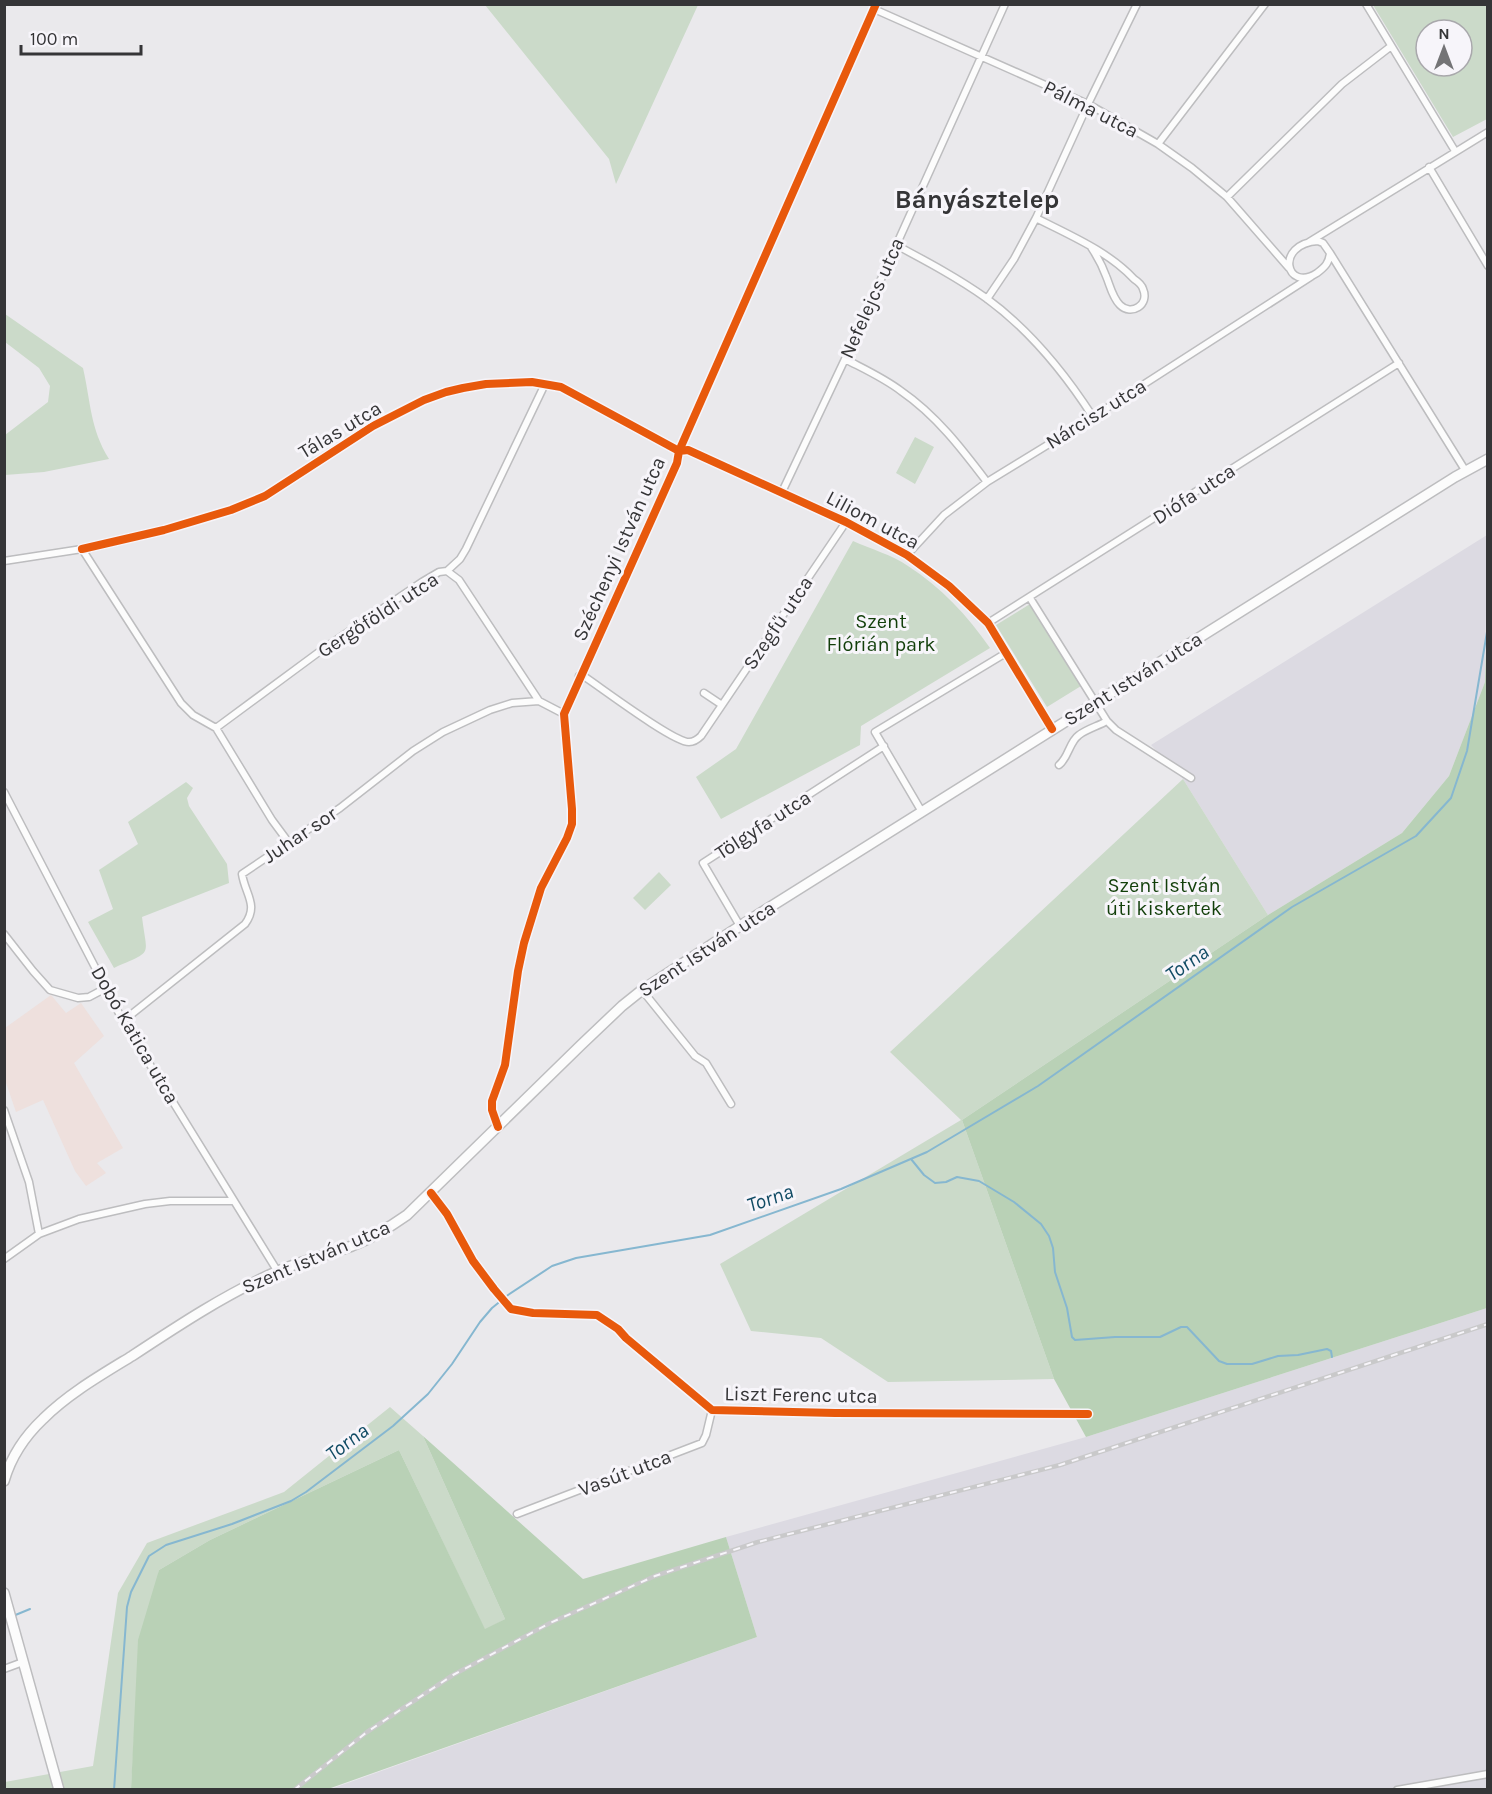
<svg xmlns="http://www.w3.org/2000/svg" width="1492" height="1794" viewBox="0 0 1492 1794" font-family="Karla,sans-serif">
<rect width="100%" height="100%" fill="#eae9ec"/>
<path fill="#dcdae2" d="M 1487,535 L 1485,682 L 1449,776 L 1402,833 L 1268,915 L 1183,779 L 1151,745 Z
M 1487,1308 L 1487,1789 L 328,1790 L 757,1637 L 726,1537 L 1086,1437 Z"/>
<path fill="#eee0dd" d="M 51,995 L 66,1013 L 81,1003 L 104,1036 L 74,1063 L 123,1148 L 97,1163 L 106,1173 L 86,1186 L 75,1171 L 43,1100 L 16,1112 L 5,1080 L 5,1028 Z"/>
<path fill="#cbdac9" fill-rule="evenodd" d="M 485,5 L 698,5 L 616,184 L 609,159 Z
M 1373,5 L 1487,5 L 1487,119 L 1453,137 ZM 1426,30 L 1462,30 L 1462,66 L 1426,66 Z
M 5,314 L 83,368 C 91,403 90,428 109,459 L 44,472 L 5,475 L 5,435 L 48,402 L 50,386 L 39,368 L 5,342 Z
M 915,437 L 934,447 L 915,484 L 896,473 Z
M 853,541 C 871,549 892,555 908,566 C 941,587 968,616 990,648 L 861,726 L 860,745 L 721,819 L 696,777 L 736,749 Z
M 1030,604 L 1081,686 L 1047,707 L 996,625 Z
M 1183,779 L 1268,915 L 962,1120 L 1054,1379 L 888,1382 L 821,1338 L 751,1331 L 720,1264 L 961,1120 L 890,1052 Z
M 186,782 L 193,788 L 187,798 L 189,806 L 227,864 L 229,883 L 142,917 C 147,958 154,950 114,968 L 88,922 L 113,909 L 99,870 L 138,844 L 128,822 Z
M 659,872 L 671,885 L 645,910 L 633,898 Z
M 390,1407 L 423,1436 L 505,1619 L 485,1630 L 399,1450 L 210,1540 L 159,1570 L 135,1720 L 131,1789 L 5,1790 L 5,1782 L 93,1766 L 118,1593 L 147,1543 L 284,1492 Z"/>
<path fill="#b9d1b6" d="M 1487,621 L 1487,1308 L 1086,1437 L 1054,1379 L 962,1120 L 1268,915 L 1402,833 L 1449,776 L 1485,682 Z
M 423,1436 L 583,1579 L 726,1537 L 757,1637 L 328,1789 L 131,1789 L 138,1640 L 159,1570 L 210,1540 L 399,1450 L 485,1629 L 505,1619 Z"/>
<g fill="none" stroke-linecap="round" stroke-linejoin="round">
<path stroke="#86b7d0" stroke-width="2" d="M 911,1159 L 924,1175 L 935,1183 L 946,1182 L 957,1177 L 979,1181 L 1014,1202 L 1041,1224 L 1049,1236 L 1053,1248 L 1055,1272 L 1067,1308 L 1072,1337 L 1075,1340 L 1115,1337 L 1160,1337 L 1181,1327 L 1187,1327 L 1219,1361 L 1227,1364 L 1252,1364 L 1278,1356 L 1298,1355 L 1327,1349 L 1331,1351 L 1332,1357
M 13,1616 L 30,1609
M 114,1790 L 127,1607 L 131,1592 L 149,1556 L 166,1545 L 232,1524 L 291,1501 L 306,1492 L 393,1426 L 428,1394 L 452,1364 L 480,1322 L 492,1308 L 508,1295 L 552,1266 L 576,1258 L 710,1235 L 841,1189 L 927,1152 L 1038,1086 L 1292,907 L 1416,836 L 1451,798 L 1467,751 L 1488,626"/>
<g stroke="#bdbdbf" stroke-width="9">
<path id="minor" d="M 1366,4 L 1455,151
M 874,9 L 1088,104 L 1158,144 L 1192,168 L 1227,197 L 1289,268
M 1158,144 L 1265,4
M 1429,167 L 1488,266
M 1227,197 L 1342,84 L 1390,47
M 1036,218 C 1069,235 1108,251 1134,279 C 1137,281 1142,285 1143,289 C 1150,305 1131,316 1120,305 C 1112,297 1110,285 1106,276 C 1102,265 1097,256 1091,247
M 1318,241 L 1323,243 L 1330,253 C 1329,263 1325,267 1317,273 C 1286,293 1274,244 1318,241 Z
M 1309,242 L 1488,132
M 896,245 C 926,261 958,278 986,298 C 1030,330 1064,372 1093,417
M 1330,253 L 1465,470
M 987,299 L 1014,259 L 1036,218 L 1088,104 L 1137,4
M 845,359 C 864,369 884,378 901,391 C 936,415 962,449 987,482
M 782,492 L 845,359 L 1005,4
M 82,549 L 164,530 L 231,510 L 265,496 L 373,426 L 424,400 L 446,392 L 463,388 L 486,384 L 532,382 L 561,387 L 679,451 L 688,450 L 846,522 L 907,555 L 949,586 L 988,623 L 1052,729
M 907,555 L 944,515 L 987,482 L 1093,417 L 1312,276
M 4,561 L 82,549 L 181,703 L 193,715 L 216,728
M 447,571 L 460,559 L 466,549 L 545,384
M 1030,598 L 1107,721 L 1116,730 L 1191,778
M 988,623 L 1399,363
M 579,676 L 585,677 C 603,689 673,742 689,742 C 694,742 698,739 701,736 L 846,522
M 704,693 L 722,705
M 1059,765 C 1069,757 1069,742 1079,735 C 1087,729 1098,726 1107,721
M 4,792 L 123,1021 L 278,1272
M 922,812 L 875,732 L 1006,653
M 289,843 L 272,820 L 216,728 L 323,649 L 422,582 L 439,572 L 447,571 L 459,580 L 539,701 L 564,714
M 740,926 L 703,863 L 884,746
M 4,934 L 33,971 L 50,990 L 78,998 L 89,997 L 106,988
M 642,990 L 695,1056 L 706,1063 L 731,1104
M 123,1021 L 245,924 C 259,905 245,894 242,874 L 340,808 L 413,751 L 443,732 L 490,710 L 512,703 L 539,701
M 4,1110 L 29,1182 L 39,1234
M 498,1127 L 492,1110 L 492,1101 L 505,1065 L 518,971 L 524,943 L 541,888 L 567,838 L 572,824 L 572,809 L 564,714 L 677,463 L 679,451 L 876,4
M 431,1193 L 447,1214 L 473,1261 L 494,1289 L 511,1309 L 533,1313 L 597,1315 L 618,1329 L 626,1338 L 712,1410 L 835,1413 L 1088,1414
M 4,1259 L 39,1234 L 79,1219 L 145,1204 L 170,1201 L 234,1201
M 517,1514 L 702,1443 L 706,1435 L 712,1410
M 4,1669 L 23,1662
M 1397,1790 L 1488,1774"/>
</g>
<g stroke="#bdbdbf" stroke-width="12">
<path id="secondary" d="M 4,1481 C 11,1457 25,1436 43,1419 C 68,1394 101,1375 132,1356 C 179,1325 226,1294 278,1271 C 302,1261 327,1255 352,1246 C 372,1238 390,1227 407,1215 L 581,1045 L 622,1006 L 642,990 L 740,926 L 1455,477 L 1488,459
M 4,1593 L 59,1790"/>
</g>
<use href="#minor" stroke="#fcfcfc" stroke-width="6"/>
<use href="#secondary" stroke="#fcfcfc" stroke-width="9"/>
<g stroke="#c9c9ca" stroke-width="4.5">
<path id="rail" d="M 294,1790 L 367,1732 L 453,1675 L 550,1623 L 655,1576 L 758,1542 L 1060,1465 L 1488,1324"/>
</g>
<use href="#rail" stroke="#f7f5fa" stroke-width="2" stroke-dasharray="7" stroke-linecap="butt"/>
<g stroke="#f7f5fa" stroke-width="11">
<path id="cycleway" d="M 82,549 L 164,530 L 231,510 L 265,496 L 373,426 L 424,400 L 446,392 L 463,388 L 486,384 L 532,382 L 561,387 L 679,451 L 688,450 L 846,522 L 907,555 L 949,586 L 988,623 L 1052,729
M 498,1127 L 492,1110 L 492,1101 L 505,1065 L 518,971 L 524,943 L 541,888 L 567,838 L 572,824 L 572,809 L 564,714 L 677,463 L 679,451 L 876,4
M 431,1193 L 447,1214 L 473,1261 L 494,1289 L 511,1309 L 533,1313 L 597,1315 L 618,1329 L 626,1338 L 712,1410 L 835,1413 L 1088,1414"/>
</g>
<use href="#cycleway" stroke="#e8590c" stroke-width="8"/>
</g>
<g text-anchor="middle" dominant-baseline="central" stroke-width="6" stroke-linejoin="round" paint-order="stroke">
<g font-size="20" fill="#353537" stroke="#f7f5fa">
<text transform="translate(1091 109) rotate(27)">Pálma utca</text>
<text transform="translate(872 298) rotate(-66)">Nefelejcs utca</text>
<text transform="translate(1096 414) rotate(-32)">Nárcisz utca</text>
<text transform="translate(340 430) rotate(-31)">Tálas utca</text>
<text transform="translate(1194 494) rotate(-33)">Diófa utca</text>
<text transform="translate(873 520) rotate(28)">Liliom utca</text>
<text transform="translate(619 549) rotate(-66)">Széchenyi István utca</text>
<text transform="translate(378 615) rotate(-33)">Gergőföldi utca</text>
<text transform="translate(778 623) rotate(-56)">Szegfű utca</text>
<text transform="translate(1133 679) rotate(-32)">Szent István utca</text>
<text transform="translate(763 825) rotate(-33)">Tölgyfa utca</text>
<text transform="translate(300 835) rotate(-34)">Juhar sor</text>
<text transform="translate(707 949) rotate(-33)">Szent István utca</text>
<text transform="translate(135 1035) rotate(60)">Dobó Katica utca</text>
<text transform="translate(316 1257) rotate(-23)">Szent István utca</text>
<text transform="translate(801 1395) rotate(1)">Liszt Ferenc utca</text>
<text transform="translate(625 1473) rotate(-21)">Vasút utca</text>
</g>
<g font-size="20" fill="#123f0a" stroke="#f7f5fa">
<text x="881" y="621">Szent<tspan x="881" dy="23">Flórián park</tspan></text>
<text x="1164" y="885">Szent István<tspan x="1164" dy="23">úti kiskertek</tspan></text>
</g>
<g font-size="21" font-style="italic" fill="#124c65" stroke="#f7f5fa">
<text transform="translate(1187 963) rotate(-35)">Torna</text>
<text transform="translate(770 1198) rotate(-19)">Torna</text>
<text transform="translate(347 1442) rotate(-37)">Torna</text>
</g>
<g font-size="26" font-weight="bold" fill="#353537" stroke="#f7f5fa">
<text x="977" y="199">Bányásztelep</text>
</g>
</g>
<rect width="1492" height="1794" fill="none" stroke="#353537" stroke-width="12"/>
<g transform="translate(1444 48)"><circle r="28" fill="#f7f5fa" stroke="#a9a8ac" stroke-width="1.5"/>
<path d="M0-4.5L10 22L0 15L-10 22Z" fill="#747476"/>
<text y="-9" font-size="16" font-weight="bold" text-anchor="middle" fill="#353537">N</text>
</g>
<path d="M21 45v9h120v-9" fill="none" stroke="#353537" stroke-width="3"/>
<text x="30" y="45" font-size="18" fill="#353537" stroke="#f7f5fa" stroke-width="4.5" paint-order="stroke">100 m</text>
</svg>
